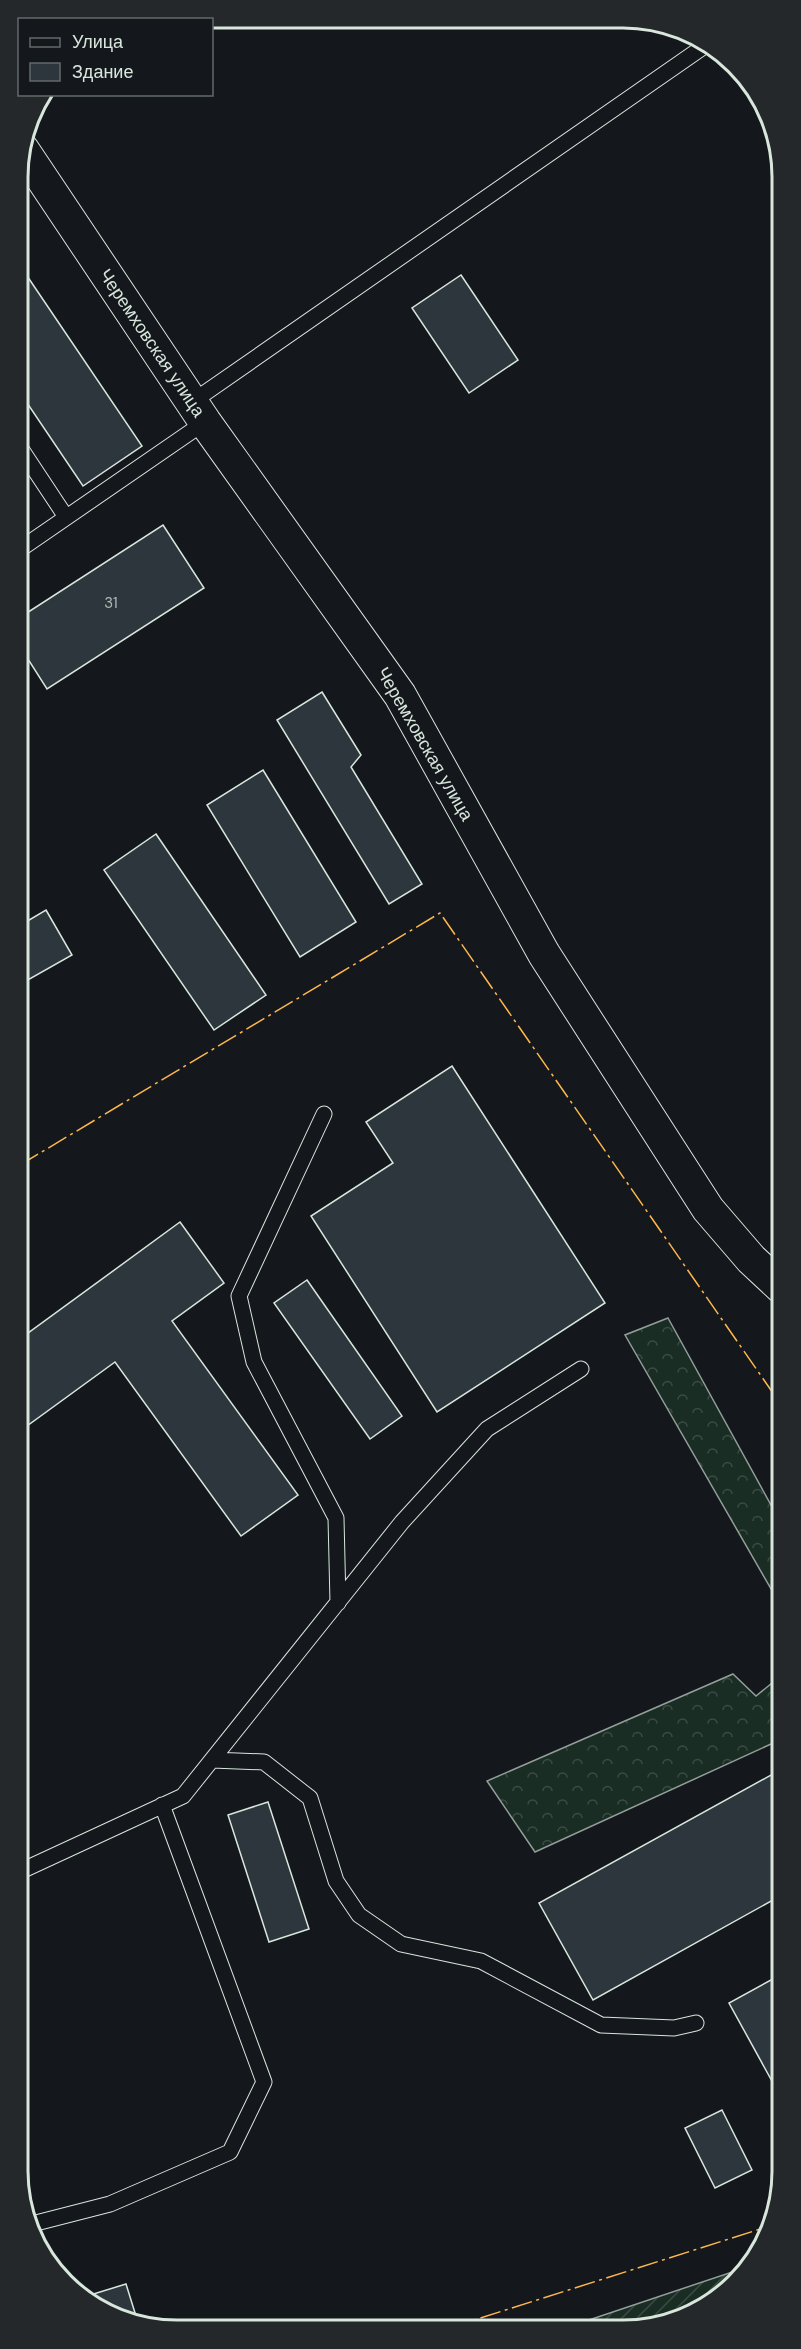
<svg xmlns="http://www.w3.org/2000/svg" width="801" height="2349" viewBox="0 0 801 2349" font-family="'DM Sans',sans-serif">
<defs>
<pattern id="forest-crowns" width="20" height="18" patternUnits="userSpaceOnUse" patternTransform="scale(1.5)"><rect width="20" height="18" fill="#1a2d24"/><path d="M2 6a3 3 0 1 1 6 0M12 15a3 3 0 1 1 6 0" fill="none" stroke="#3b4b43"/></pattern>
<pattern id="garden-furrows" width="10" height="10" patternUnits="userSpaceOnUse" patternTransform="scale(1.5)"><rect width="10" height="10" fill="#1a2d24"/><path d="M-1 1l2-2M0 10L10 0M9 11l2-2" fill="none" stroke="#3b4b43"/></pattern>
</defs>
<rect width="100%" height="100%" fill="#14181c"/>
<path fill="url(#forest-crowns)" stroke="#939e99" stroke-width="1.5" d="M 668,1318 L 782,1525 L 782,1608 L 625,1335 Z
M 733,1674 L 756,1696 L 782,1675 L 782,1739 L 535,1852 L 487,1781 Z"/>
<path fill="url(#garden-furrows)" stroke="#939e99" stroke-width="1.5" d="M 750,2266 C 734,2292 685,2323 654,2328 C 630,2331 599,2328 575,2328 L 574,2325 Z"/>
<path fill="#2c363c" stroke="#d8e6dc" stroke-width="1.5" d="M 19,264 L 142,446 L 83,486 L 19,391 Z
M 461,275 L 518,360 L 469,393 L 412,308 Z
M 163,525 L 204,588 L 47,689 L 19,645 L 19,618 Z
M 322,692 L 361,755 L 351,767 L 422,884 L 389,904 L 277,720 Z
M 263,770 L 356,922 L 300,957 L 207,805 Z
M 156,834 L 266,995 L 214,1030 L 104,870 Z
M 46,910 L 72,955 L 19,985 L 19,926 Z
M 452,1066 L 605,1303 L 437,1412 L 311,1216 L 393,1163 L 366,1122 Z
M 180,1222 L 224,1283 L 172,1321 L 298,1495 L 241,1536 L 115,1362 L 20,1431 L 20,1339 Z
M 307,1280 L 402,1416 L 370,1439 L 274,1303 Z
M 782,1769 L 782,1895 L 593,2000 L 539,1903 Z
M 268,1802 L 309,1929 L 269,1942 L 228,1815 Z
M 782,1974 L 783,2078 L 773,2083 L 729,2003 Z
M 722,2110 L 752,2170 L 715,2188 L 685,2128 Z
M 126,2284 L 136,2316 L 128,2318 L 87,2296 Z"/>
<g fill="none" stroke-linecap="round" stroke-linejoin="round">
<g stroke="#d8e6dc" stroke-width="17">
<path id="lane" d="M 192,402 L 703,47
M 19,446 L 66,517
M 19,550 L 205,422
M 324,1114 L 239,1296 L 254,1362 L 336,1518 L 338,1603
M 212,1760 L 264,1762 L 310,1798 L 336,1881 L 359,1915 L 401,1944 L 481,1961 L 601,2025 L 674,2028 L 696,2023
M 21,1871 L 183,1796 L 402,1522 L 487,1429 L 581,1369
M 32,2224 L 110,2204 L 230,2152 L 264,2082 L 162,1805"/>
</g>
<g stroke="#d8e6dc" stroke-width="34">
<path id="street" d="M 23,150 L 205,422 L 400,695 L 544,954 L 708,1209 L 751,1259 L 781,1287"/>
</g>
<use href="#lane" stroke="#14181c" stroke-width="15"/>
<use href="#street" stroke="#14181c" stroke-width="32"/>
<path stroke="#ffb74d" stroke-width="1.5" stroke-dasharray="21 4.5 3 4.5" stroke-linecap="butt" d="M 20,1165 L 440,913 L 782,1406
M 449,2328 L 773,2225"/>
</g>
<g text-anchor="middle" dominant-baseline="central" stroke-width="4.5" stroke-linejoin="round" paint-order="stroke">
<g font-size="15" fill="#adbab4">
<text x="111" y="603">31</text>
</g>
<g font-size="18" fill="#d8e6dc" stroke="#14181c">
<text transform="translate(152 343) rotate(56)">Черемховская улица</text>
<text transform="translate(425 744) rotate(60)">Черемховская улица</text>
</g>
</g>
<path d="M0 0H801V2349H0ZM177 28H623A149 149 0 0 1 772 177V2171A149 149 0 0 1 623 2320H177A149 149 0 0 1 28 2171V177A149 149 0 0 1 177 28Z" fill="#24282b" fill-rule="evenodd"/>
<path fill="none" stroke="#d8e6dc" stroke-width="3" d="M177 28H623A149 149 0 0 1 772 177V2171A149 149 0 0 1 623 2320H177A149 149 0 0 1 28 2171V177A149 149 0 0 1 177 28Z"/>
<rect x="18" y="18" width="195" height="78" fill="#14181c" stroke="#626a69" stroke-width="1.5"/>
<rect x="30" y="38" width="30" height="9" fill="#14181c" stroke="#626a69" stroke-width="1.5"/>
<text x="72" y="48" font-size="18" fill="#d8e6dc">Улица</text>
<rect x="30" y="63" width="30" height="18" fill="#2c363c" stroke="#626a69" stroke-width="1.5"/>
<text x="72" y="78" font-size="18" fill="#d8e6dc">Здание</text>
</svg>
